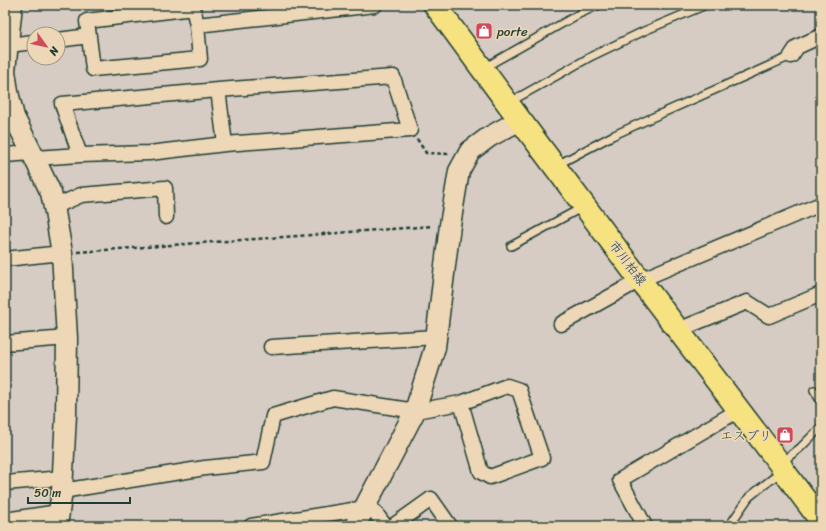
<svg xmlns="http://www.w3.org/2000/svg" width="826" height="531" viewBox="0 0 826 531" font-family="Sriracha,'Klee One',sans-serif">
<rect width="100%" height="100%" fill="#d6ccc3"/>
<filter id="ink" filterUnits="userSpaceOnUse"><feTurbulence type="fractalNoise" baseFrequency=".025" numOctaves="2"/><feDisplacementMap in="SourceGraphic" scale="8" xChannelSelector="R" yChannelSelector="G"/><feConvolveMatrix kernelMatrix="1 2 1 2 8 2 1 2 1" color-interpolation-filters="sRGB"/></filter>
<g filter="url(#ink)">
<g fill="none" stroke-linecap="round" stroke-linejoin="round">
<g stroke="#1f3d34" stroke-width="10">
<path id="lane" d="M 485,69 L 494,62 L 579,14 L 599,5
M 510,102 L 592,56 L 644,31 L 706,5
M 557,165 L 612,136 L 649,119 L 791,56
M 511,246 L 583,207
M 814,390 L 821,402
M 782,462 L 800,448 L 821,427
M 729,526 L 749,497 L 782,471"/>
</g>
<g stroke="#1f3d34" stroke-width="17">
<path id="street" d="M 193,8 L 197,25 L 200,59 L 93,69 L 87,21 Z
M 197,25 L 375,5
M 58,40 L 89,36
M 8,45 L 34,42
M 791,56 L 797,47 L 821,36
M 218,90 L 225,144
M 5,155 L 32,153
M 35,158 L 80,155 L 149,153 L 225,144 L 410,130 L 393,77 L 218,90 L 62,104 L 80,155
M 54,207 L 81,195 L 165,188 L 166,217
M 5,259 L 62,253
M 561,324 L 640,280 L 821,204
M 678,330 L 747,302 L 769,316 L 821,294
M 5,343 L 67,338
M 271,347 L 436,337
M 5,483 L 62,478
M 62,491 L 205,468 L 263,462 L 273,416 L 333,398 L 415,411 L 461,403 L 507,386 L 519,390 L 542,458 L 490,477 L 481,472 L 461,403
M 5,520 L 59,512
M 251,526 L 365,508 L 375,512 L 385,526
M 393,526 L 431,499 L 450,526
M 645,526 L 620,480 L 739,410"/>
</g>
<g stroke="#1f3d34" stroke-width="23">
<path id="secondary" d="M 12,5 L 5,71 L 8,92 L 14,117 L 32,153 L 51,193 L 55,212 L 62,253 L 67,338 L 66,415 L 62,491 L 57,526
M 355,526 L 415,411 L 435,347 L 450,225 L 459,171 L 470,151 L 489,137 L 520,120"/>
</g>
<g stroke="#1f3d34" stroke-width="25">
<path id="primary" d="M 435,5 L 520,120 L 640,280 L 780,464 L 783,470 L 821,521"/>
</g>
<path stroke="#1f3d34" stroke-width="2.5" stroke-dasharray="4 3" stroke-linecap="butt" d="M 417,139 L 426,153 L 451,154
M 77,252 L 433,226"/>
<use href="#lane" stroke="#edd7b6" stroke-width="7"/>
<use href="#street" stroke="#edd7b6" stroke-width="14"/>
<use href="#secondary" stroke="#edd7b6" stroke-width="20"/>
<use href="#primary" stroke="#f7e281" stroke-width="22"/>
</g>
</g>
<defs>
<g id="shop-square" transform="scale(0.9)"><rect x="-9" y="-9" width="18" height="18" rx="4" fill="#d1495b" stroke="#edd7b6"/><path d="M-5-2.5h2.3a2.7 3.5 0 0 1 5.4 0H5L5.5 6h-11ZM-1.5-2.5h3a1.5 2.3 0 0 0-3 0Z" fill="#fff"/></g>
</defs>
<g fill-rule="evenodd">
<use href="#shop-square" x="484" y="31"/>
<use href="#shop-square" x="785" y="435"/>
</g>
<g text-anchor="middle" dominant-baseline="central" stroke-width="3.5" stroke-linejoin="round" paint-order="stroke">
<g font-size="13" fill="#1f3d34" stroke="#edd7b6" text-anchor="start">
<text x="497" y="31">porte</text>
<text x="772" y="435" text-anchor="end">エスプリ</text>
</g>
<g font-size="13" fill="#1f3d34" stroke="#edd7b6">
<text transform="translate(628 263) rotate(53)">市川柏線</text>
</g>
</g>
<rect width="826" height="531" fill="none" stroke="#edd7b6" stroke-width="20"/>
<rect x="10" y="10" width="806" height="511" fill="none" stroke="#1f3d34" stroke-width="1.5" filter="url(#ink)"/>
<g transform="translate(46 46) rotate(123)"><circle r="19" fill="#edd7b6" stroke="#9b9982"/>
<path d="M0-3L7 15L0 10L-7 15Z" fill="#d1495b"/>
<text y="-6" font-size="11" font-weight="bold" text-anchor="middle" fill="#1f3d34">N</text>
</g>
<path d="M28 497v6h102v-6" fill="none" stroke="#1f3d34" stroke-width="2"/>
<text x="34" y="497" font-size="12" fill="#1f3d34" stroke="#edd7b6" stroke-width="3" paint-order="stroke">50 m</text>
</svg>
